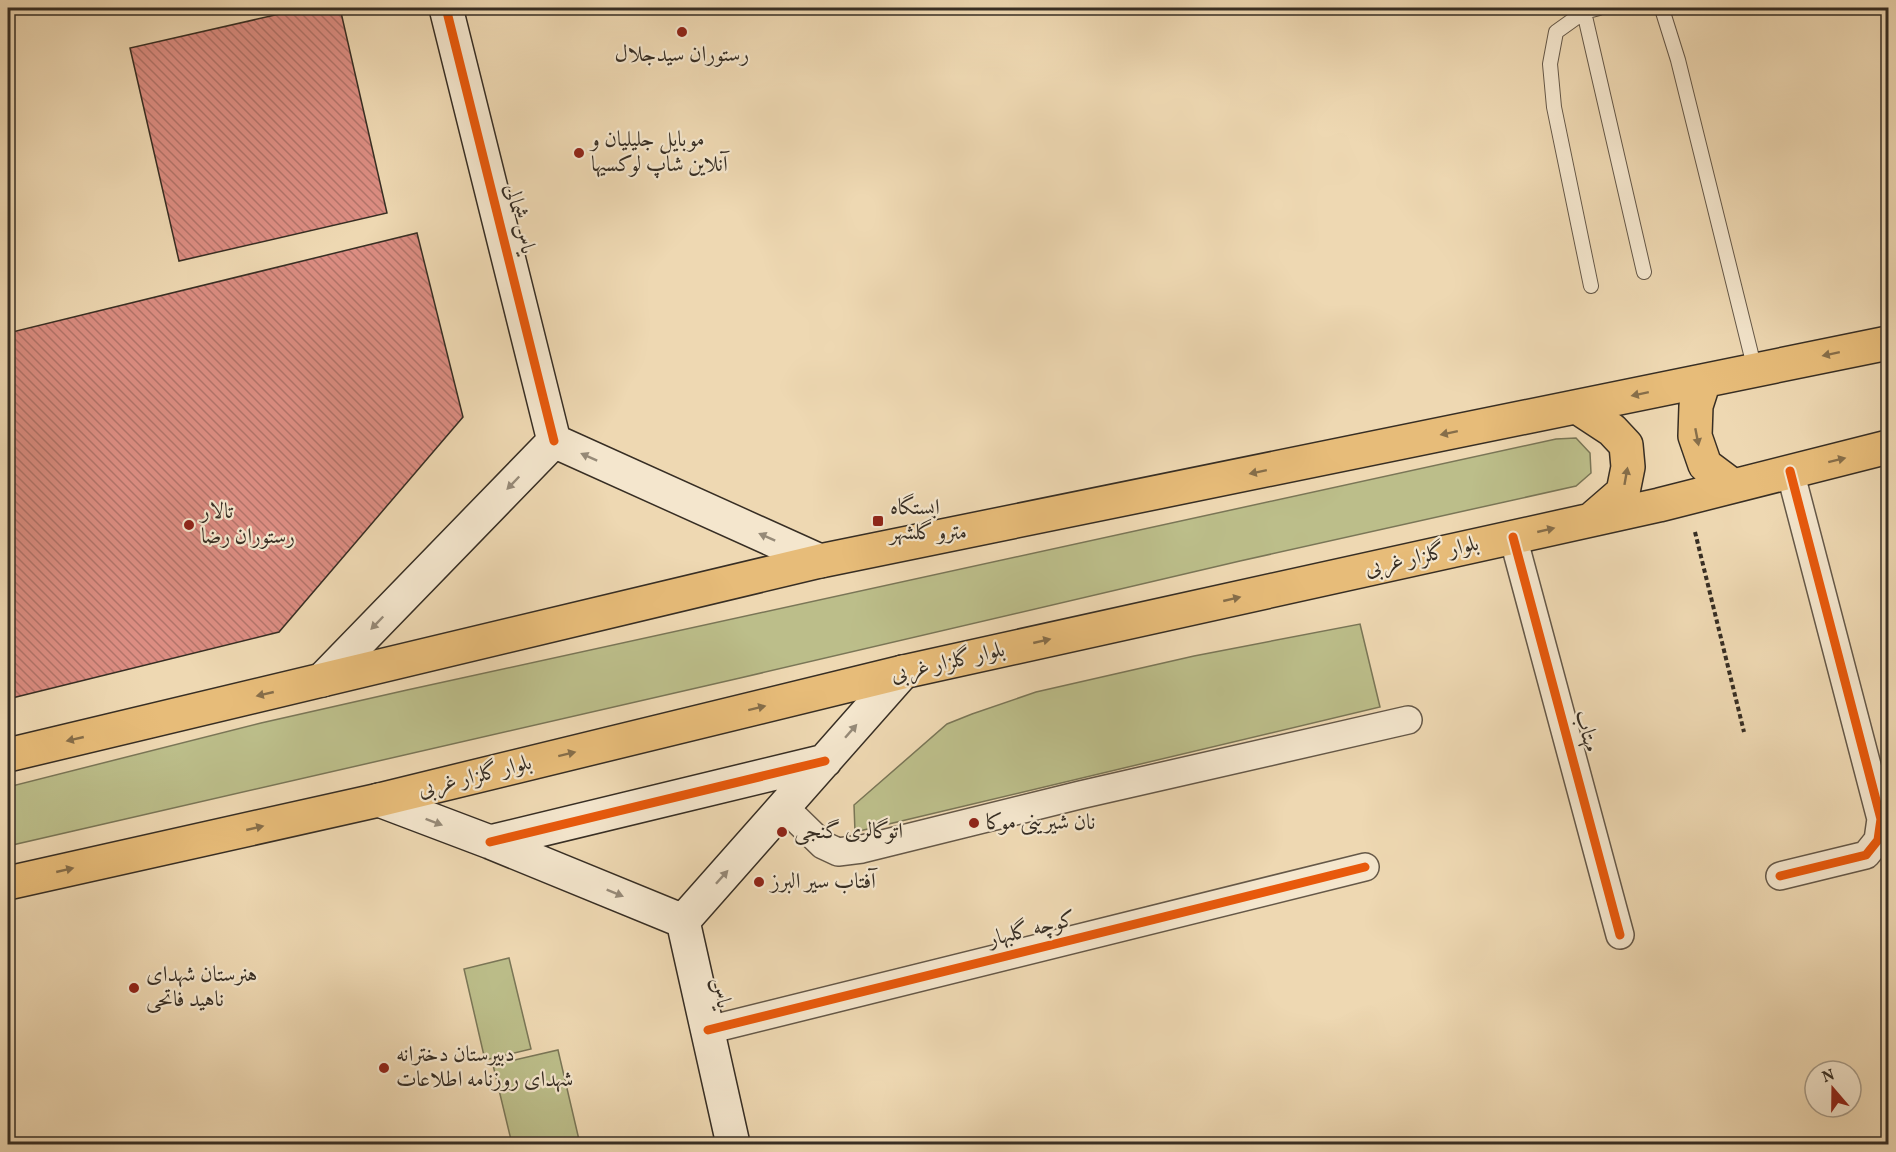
<svg xmlns="http://www.w3.org/2000/svg" width="1896" height="1152" viewBox="0 0 1896 1152" font-family="Vollkorn,Amiri,serif">
<defs>
<pattern id="building-back-hatch" width="6" height="6" patternUnits="userSpaceOnUse" patternTransform="scale(1.5)"><rect width="6" height="6" fill="#dc8d82"/><path d="M-1 5l2 2M0 0l6 6M5-1l2 2" fill="none" stroke="#b3746a"/></pattern>
</defs>
<rect width="100%" height="100%" fill="#eed8b2"/>
<filter id="stains"><feTurbulence type="fractalNoise" baseFrequency=".00333" numOctaves="4"/><feColorMatrix values="0 0 0 0 .2 0 0 0 0 .09 0 0 0 0 .02 0 0 0 .5 -.17"/></filter>
<radialGradient id="worn" r=".72"><stop offset=".6" stop-color="#630" stop-opacity="0"/><stop offset="1" stop-color="#630" stop-opacity=".3"/></radialGradient>
<path fill="#bcbe8a" stroke="#7a7657" stroke-width="1.5" d="M 1576,438 L 1590,453 L 1591,473 L 1576,486 L 1240,561 L 740,678 L 8,846 L 8,787 L 261,723 L 407,690 L 1556,439 Z
M 1360,624 L 1380,707 L 855,832 L 854,805 L 947,724 L 972,714 L 1036,692 L 1194,656 Z
M 509,958 L 531,1049 L 485,1060 L 464,969 Z
M 558,1050 L 580,1144 L 512,1144 L 493,1065 Z"/>
<path fill="url(#building-back-hatch)" stroke="#372e24" stroke-width="1.5" d="M 306,8 L 340,8 L 387,213 L 179,261 L 130,48 Z
M 417,233 L 463,417 L 279,632 L 8,699 L 8,333 Z"/>
<g fill="none" stroke-linecap="round" stroke-linejoin="round">
<g stroke="#655848" stroke-width="16">
<path id="lane" d="M 1659,8 L 1662,9 L 1678,60 L 1755,370
M 1584,12 L 1644,272
M 1591,286 L 1554,107 L 1550,64 L 1556,32 L 1584,12 L 1599,8"/>
</g>
<g stroke="#655848" stroke-width="30">
<path id="street" d="M 1513,537 L 1620,935
M 784,807 L 823,845 L 838,852 L 862,849 L 1080,795 L 1408,720
M 1780,876 L 1866,855 L 1878,840 L 1881,819 L 1790,471
M 708,1030 L 1365,867"/>
</g>
<g stroke="#372e24" stroke-width="36">
<path id="secondary" d="M 446,8 L 554,441
M 554,441 L 820,561
M 322,680 L 554,441
M 379,800 L 490,842 L 683,921
M 490,842 L 825,761
M 683,921 L 903,672
M 683,921 L 733,1144"/>
</g>
<g stroke="#372e24" stroke-width="36">
<path id="primary" d="M 1704,381 L 1696,406 L 1695,436 L 1705,465 L 1733,486
M 1577,407 L 1612,430 L 1626,445 L 1628,467 L 1623,492 L 1593,518
M 8,755 L 820,561 L 1888,343
M 8,883 L 379,800 L 903,672 L 1659,505 L 1888,447"/>
</g>
<path stroke="#372e24" stroke-width="4" stroke-dasharray="4.5 3" stroke-linecap="butt" d="M 1695,532 L 1744,732"/>
<use href="#lane" stroke="#f4e6cd" stroke-width="14"/>
<use href="#street" stroke="#f4e6cd" stroke-width="27"/>
<use href="#secondary" stroke="#f4e6cd" stroke-width="33"/>
<use href="#primary" stroke="#e7bc79" stroke-width="33"/>
<g stroke="#f4e6cd" stroke-width="13">
<path id="cycleway" d="M 446,8 L 554,441
M 1513,537 L 1620,935
M 490,842 L 825,761
M 1780,876 L 1866,855 L 1878,840 L 1881,819 L 1790,471
M 708,1030 L 1365,867"/>
</g>
<use href="#cycleway" stroke="#e8590c" stroke-width="9"/>
</g>
<defs><path id="oneway-solid" d="M-6-.8H1V-3.2L6.5 0L1 3.2V.8H-6Z" transform="scale(1.5)"/></defs>
<g fill="#866e4a">
<use href="#oneway-solid" transform="translate(1831 354) rotate(168)"/>
<use href="#oneway-solid" transform="translate(1640 394) rotate(168)"/>
<use href="#oneway-solid" transform="translate(1449 433) rotate(168)"/>
<use href="#oneway-solid" transform="translate(1697 437) rotate(79)"/>
<use href="#oneway-solid" transform="translate(1837 460) rotate(-14)"/>
<use href="#oneway-solid" transform="translate(1258 472) rotate(168)"/>
<use href="#oneway-solid" transform="translate(1626 476) rotate(-80)"/>
<use href="#oneway-solid" transform="translate(1546 530) rotate(-13)"/>
<use href="#oneway-solid" transform="translate(1232 599) rotate(-13)"/>
<use href="#oneway-solid" transform="translate(1042 641) rotate(-13)"/>
<use href="#oneway-solid" transform="translate(265 694) rotate(167)"/>
<use href="#oneway-solid" transform="translate(757 708) rotate(-14)"/>
<use href="#oneway-solid" transform="translate(75 739) rotate(167)"/>
<use href="#oneway-solid" transform="translate(567 754) rotate(-14)"/>
<use href="#oneway-solid" transform="translate(255 828) rotate(-13)"/>
<use href="#oneway-solid" transform="translate(65 870) rotate(-13)"/>
</g>
<g fill="#968a78">
<use href="#oneway-solid" transform="translate(589 457) rotate(-156)"/>
<use href="#oneway-solid" transform="translate(513 483) rotate(134)"/>
<use href="#oneway-solid" transform="translate(767 537) rotate(-156)"/>
<use href="#oneway-solid" transform="translate(377 623) rotate(134)"/>
<use href="#oneway-solid" transform="translate(851 731) rotate(-49)"/>
<use href="#oneway-solid" transform="translate(434 822) rotate(21)"/>
<use href="#oneway-solid" transform="translate(722 877) rotate(-48)"/>
<use href="#oneway-solid" transform="translate(615 893) rotate(22)"/>
</g>
<g fill="#8f2418" stroke="#f4e6cd" stroke-width="2">
<circle cx="682" cy="32" r="6"/>
<circle cx="579" cy="153" r="6"/>
<rect x="872" y="515" width="12" height="12" rx="3"/>
<circle cx="189" cy="525" r="6"/>
<circle cx="974" cy="823" r="6"/>
<circle cx="782" cy="832" r="6"/>
<circle cx="759" cy="882" r="6"/>
<circle cx="134" cy="988" r="6"/>
<circle cx="384" cy="1068" r="6"/>
</g>
<g text-anchor="middle" dominant-baseline="central" stroke-width="4.5" stroke-linejoin="round" paint-order="stroke">
<g font-size="22" fill="#372e24" stroke="#f4e6cd" text-anchor="start">
<text x="682" y="55" text-anchor="middle">رستوران سیدجلال</text>
<text x="591" y="140">موبایل جلیلیان و<tspan x="591" dy="25">آنلاین شاپ لوکسیها</tspan></text>
<text x="890" y="508">ایستگاه<tspan x="890" dy="25">مترو گلشهر</tspan></text>
<text x="201" y="512">تالار<tspan x="201" dy="25">رستوران رضا</tspan></text>
<text x="986" y="823">نان شیرینی موکا</text>
<text x="794" y="832">اتوگالری گنجی</text>
<text x="771" y="882">آفتاب سیر البرز</text>
<text x="146" y="975">هنرستان شهدای<tspan x="146" dy="25">ناهید فاتحی</tspan></text>
<text x="396" y="1055">دبیرستان دخترانه<tspan x="396" dy="25">شهدای روزنامه اطلاعات</tspan></text>
</g>
<g font-size="22" fill="#372e24" stroke="#f4e6cd">
<text transform="translate(519 219) rotate(76)">یاس شمالی</text>
<text transform="translate(1422 557) rotate(-13)">بلوار گلزار غربی</text>
<text transform="translate(948 663) rotate(-13)">بلوار گلزار غربی</text>
<text transform="translate(1586 731) rotate(75)">مهتاب</text>
<text transform="translate(475 777) rotate(-14)">بلوار گلزار غربی</text>
<text transform="translate(1032 930) rotate(-14)">کوچه گلبهار</text>
<text transform="translate(720 993) rotate(77)">یاس</text>
</g>
</g>
<rect width="1896" height="1152" fill="none" stroke="#eed8b2" stroke-width="30"/>
<rect x="9" y="9" width="1878" height="1134" fill="none" stroke="#372e24" stroke-width="3"/>
<rect x="15" y="15" width="1866" height="1122" fill="none" stroke="#372e24" stroke-width="1.5"/>
<g transform="translate(1833 1089) rotate(340)"><circle r="28" fill="#f4e6cd" stroke="#a89c89" stroke-width="1.5"/>
<path d="M0-4.5L10 22L0 15L-10 22Z" fill="#8f2418"/>
<text y="-9" font-size="16" font-weight="bold" text-anchor="middle" fill="#372e24">N</text>
</g>
<rect width="100%" height="100%" filter="url(#stains)"/>
<rect width="100%" height="100%" fill="url(#worn)"/>
</svg>
